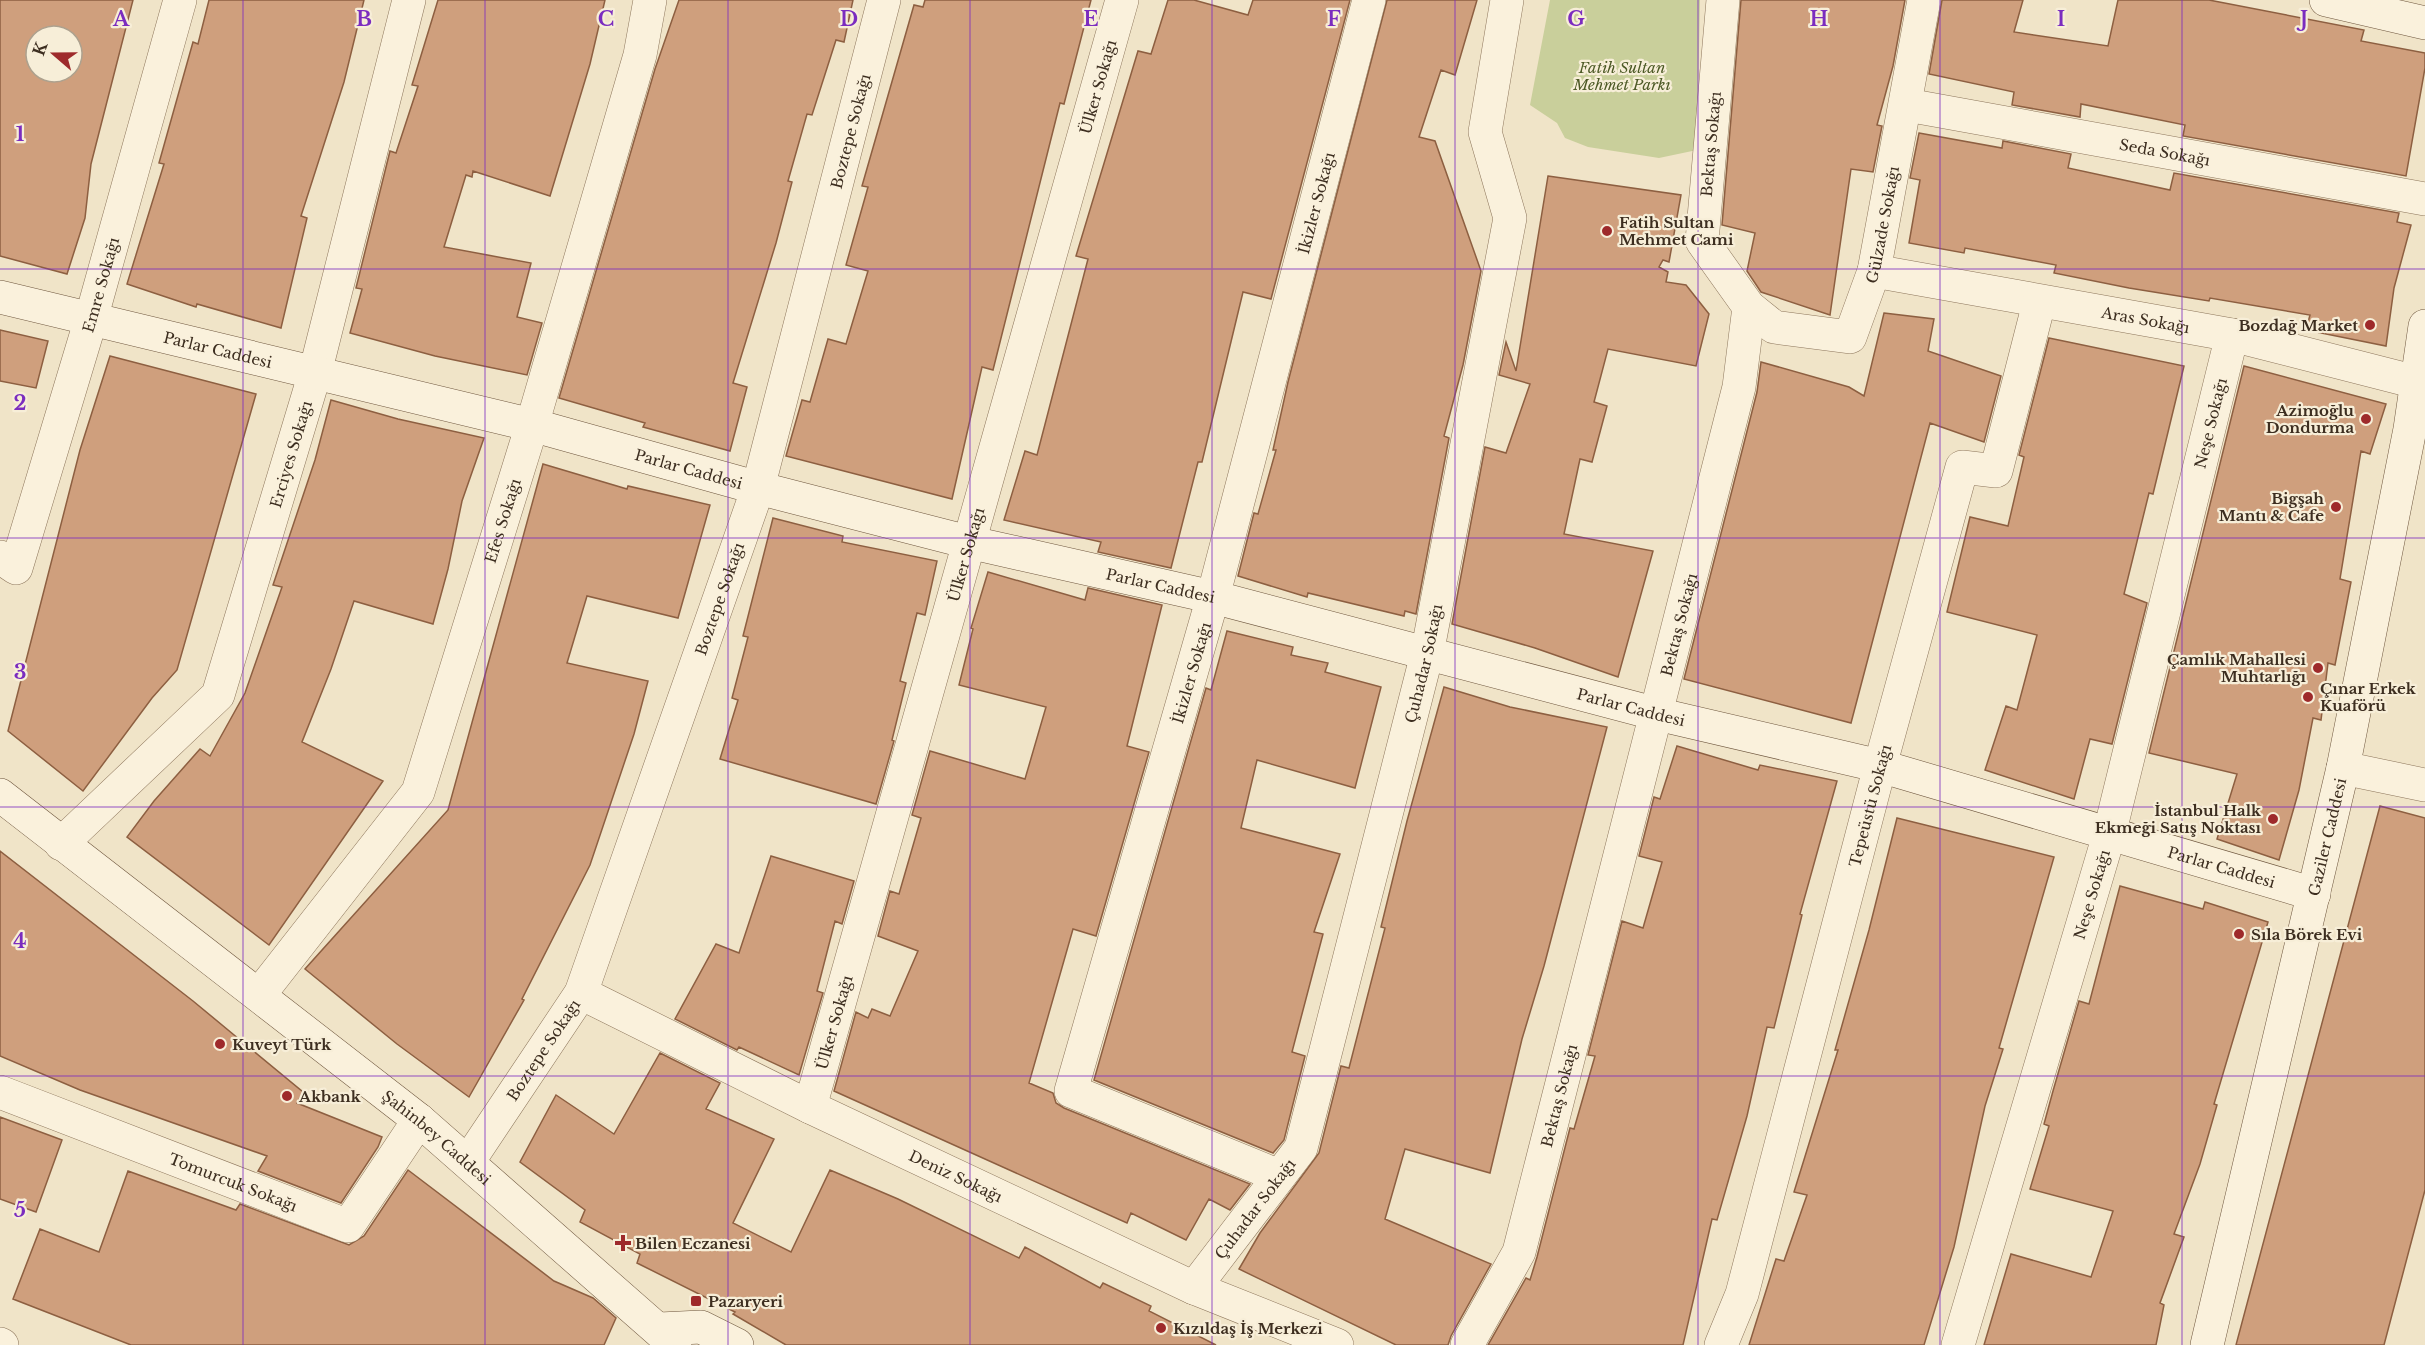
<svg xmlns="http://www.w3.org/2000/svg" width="2425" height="1345" viewBox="0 0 2425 1345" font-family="'Libre Baskerville',serif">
<rect width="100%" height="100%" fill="#f0e4c8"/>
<path fill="#c9cf9b" d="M 1550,0 L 1700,0 L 1697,150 L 1659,158 L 1588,147 L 1565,138 L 1557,123 L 1530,105 Z"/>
<path fill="#cf9f7d" stroke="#8d5f41" stroke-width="1.5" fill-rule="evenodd" d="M 0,0 L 133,0 L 91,164 L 85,218 L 67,274 L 0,256 ZM 36,36 L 72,36 L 72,72 L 36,72 Z
M 209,0 L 364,0 L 344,82 L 301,216 L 307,218 L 281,328 L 197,304 L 196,307 L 127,284 L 164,164 L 159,163 L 193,42 L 198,44 Z
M 438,0 L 605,0 L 590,64 L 550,196 L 473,171 L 472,177 L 466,175 L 444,247 L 531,263 L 517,317 L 542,323 L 527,375 L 435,356 L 350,333 L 362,289 L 356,288 L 390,151 L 396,153 L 418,86 L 412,85 Z
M 679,0 L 853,0 L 844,42 L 836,40 L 812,115 L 807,114 L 788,181 L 792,182 L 776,243 L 733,383 L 747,387 L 730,451 L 643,427 L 645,423 L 559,398 L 655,69 Z
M 925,0 L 1091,0 L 1064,104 L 1060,103 L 993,370 L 982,367 L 952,499 L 786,456 L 802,400 L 810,402 L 828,339 L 846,344 L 868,271 L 846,265 L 868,187 L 862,186 L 914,5 L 923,7 Z
M 1168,0 L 1194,0 L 1248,15 L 1253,0 L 1350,0 L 1271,299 L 1243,292 L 1202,462 L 1198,462 L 1171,568 L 1098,552 L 1101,542 L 1004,520 L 1025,451 L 1037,455 L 1088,259 L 1076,256 L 1138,51 L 1151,54 Z
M 1387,0 L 1477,0 L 1455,75 L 1441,70 L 1419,137 L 1435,141 L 1481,271 L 1463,365 L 1444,436 L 1449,438 L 1416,614 L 1405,611 L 1404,616 L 1308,593 L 1307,597 L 1238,576 L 1254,513 L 1258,514 L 1276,450 L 1273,450 L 1288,382 Z
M 1741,0 L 1905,0 L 1893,66 L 1877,125 L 1882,126 L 1873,172 L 1851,169 L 1830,315 L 1761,292 L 1747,271 L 1755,233 L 1722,225 Z
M 1942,0 L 2023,0 L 2014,32 L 2108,46 L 2118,0 L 2209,0 L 2364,30 L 2361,41 L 2425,53 L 2425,68 L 2406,176 L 2183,136 L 2185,125 L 2081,104 L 2080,117 L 2012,105 L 2014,92 L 1929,74 Z
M 1919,133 L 2002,148 L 2003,141 L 2071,154 L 2068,168 L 2170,190 L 2174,173 L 2399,213 L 2397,222 L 2411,225 L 2394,288 L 2386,346 L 2306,330 L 2310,315 L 2210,298 L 2209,301 L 2129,288 L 2054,273 L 2056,265 L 1965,248 L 1964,253 L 1909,243 L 1920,180 L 1910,178 Z
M 1548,176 L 1681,195 L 1669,262 L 1663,260 L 1659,267 L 1668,272 L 1666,282 L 1686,285 L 1709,314 L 1696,366 L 1608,349 L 1594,402 L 1607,406 L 1592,462 L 1580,459 L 1564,534 L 1653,551 L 1618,677 L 1535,648 L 1452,624 L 1485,447 L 1506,453 L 1530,384 L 1499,375 L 1506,342 L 1516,371 Z
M 1884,313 L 1934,319 L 1928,351 L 2001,376 L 1984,442 L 1930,423 L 1851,723 L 1684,679 L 1757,392 L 1761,362 L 1849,387 L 1864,396 Z
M 0,330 L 48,341 L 36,388 L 0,381 Z
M 2049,338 L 2184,366 L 2153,494 L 2149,493 L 2124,594 L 2147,603 L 2112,744 L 2090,739 L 2074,799 L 1985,770 L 2006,706 L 2017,710 L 2037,635 L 1947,612 L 1970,517 L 2008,526 L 2024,457 L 2019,455 Z
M 110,356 L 256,394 L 177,670 L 152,698 L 83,791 L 8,731 L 80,450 Z
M 2244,366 L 2386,404 L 2370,454 L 2361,451 L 2340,579 L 2351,582 L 2335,665 L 2328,663 L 2321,720 L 2313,718 L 2299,790 L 2279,860 L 2217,839 L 2237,774 L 2149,753 Z
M 331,400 L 398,419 L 484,438 L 462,501 L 448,569 L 433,624 L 354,601 L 331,669 L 302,742 L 383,781 L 269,945 L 127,837 L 154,801 L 200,749 L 210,756 L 245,693 L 282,587 L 273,585 L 315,460 Z
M 543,464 L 627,489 L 628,486 L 710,505 L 678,618 L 587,596 L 567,663 L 648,681 L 634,734 L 590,865 L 522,999 L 524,1000 L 469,1097 L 397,1044 L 305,969 L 448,810 Z
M 773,518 L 843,536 L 842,542 L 937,561 L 925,615 L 917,613 L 900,681 L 906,683 L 892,740 L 894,741 L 876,804 L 720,759 L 738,700 L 732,698 L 748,637 L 743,636 Z
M 988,572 L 1085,600 L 1088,588 L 1162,605 L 1127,746 L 1149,752 L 1096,936 L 1073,929 L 1029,1083 L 1053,1093 L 1056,1103 L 1064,1108 L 1250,1184 L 1230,1210 L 1209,1199 L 1186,1240 L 1131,1213 L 1127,1223 L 834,1091 L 856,1012 L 868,1018 L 872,1009 L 890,1016 L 918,951 L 878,936 L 890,891 L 899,894 L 921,818 L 912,815 L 930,751 L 1025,779 L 1046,707 L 959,685 L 973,629 L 971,628 Z
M 1227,631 L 1293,647 L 1291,655 L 1328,663 L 1325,672 L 1381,687 L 1355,788 L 1257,760 L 1241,828 L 1340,854 L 1314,932 L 1323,934 L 1292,1052 L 1305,1056 L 1284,1140 L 1273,1153 L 1094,1080 L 1206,688 L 1211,690 Z
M 1444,687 L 1510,707 L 1607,727 L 1544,966 L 1522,1039 L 1490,1173 L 1405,1149 L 1385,1219 L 1491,1264 L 1451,1336 L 1448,1345 L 1396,1345 L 1239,1269 L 1260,1233 L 1319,1153 L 1341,1066 L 1349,1068 L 1385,928 L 1381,927 L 1407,821 Z
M 1677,746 L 1758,770 L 1760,765 L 1837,781 L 1800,914 L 1802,915 L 1774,1028 L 1767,1027 L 1747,1116 L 1717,1220 L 1712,1219 L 1683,1345 L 1488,1345 L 1526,1278 L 1530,1280 L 1537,1257 L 1570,1128 L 1574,1129 L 1595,1056 L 1588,1055 L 1622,921 L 1643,928 L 1662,862 L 1639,856 L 1654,797 L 1660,799 Z
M 2380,806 L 2425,818 L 2425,1190 L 2384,1345 L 2236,1345 Z
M 1897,818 L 2054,857 L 1999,1048 L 2003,1049 L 1985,1106 L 1954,1247 L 1924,1345 L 1749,1345 L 1776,1259 L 1784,1261 L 1807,1195 L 1794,1192 L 1838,1050 L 1835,1050 L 1869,930 Z
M 0,851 L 193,1001 L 303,1092 L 297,1103 L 382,1137 L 378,1147 L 341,1203 L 258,1171 L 267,1156 L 80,1090 L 0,1056 Z
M 771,856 L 854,881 L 842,924 L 835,921 L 817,991 L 823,993 L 799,1075 L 739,1047 L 737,1050 L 675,1019 L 716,944 L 739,953 Z
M 2120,886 L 2203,909 L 2205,902 L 2268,922 L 2214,1104 L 2217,1105 L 2200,1164 L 2174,1234 L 2184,1237 L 2160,1303 L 2164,1305 L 2156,1345 L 1984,1345 L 2011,1254 L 2091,1277 L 2113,1211 L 2030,1189 L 2049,1126 L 2044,1124 L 2053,1091 L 2079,1001 L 2089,1004 Z
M 660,1053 L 720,1083 L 706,1109 L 774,1139 L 733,1223 L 791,1252 L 830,1170 L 898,1199 L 1019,1258 L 1025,1247 L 1100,1288 L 1103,1283 L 1151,1306 L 1149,1311 L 1216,1345 L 786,1345 L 733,1314 L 735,1312 L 637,1263 L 640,1254 L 580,1222 L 585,1210 L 520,1162 L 556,1095 L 614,1134 Z
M 0,1117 L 62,1140 L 36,1212 L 0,1199 Z
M 408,1170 L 554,1281 L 593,1298 L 616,1318 L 604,1345 L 131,1345 L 13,1299 L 40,1229 L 99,1252 L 128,1171 L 236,1210 L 240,1204 L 349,1245 L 364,1236 Z"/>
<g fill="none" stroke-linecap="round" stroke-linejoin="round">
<g stroke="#8d765c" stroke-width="34">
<g id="street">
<path id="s1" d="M 1907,105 L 2425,199"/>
<path id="s2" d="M 1874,271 L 2232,335 L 2416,382"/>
<path id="s3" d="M 1749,307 L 1774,327 L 1850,337 L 1874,271 L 1924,0"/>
<path id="s4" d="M 0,557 L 16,568 L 91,319 L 180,0"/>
<path d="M 2343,768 L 2425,785"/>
<path id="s5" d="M 61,844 L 218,695 L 315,373 L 409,0"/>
<path id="s6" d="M 581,993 L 810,1107 L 1194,1288 L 1337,1345"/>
<path id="s7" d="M 259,995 L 418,792 L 532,425 L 640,55 L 650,0"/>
<path id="s8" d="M 0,1092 L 348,1226 L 419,1120"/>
<path id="s9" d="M 810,1107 L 1122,0"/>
<path id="s10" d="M 468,1162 L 581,993 L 758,488 L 884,0"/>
<path id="s11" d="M 1279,1176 L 1071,1091 L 1213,597 L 1369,0"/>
<path id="s12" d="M 1194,1288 L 1301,1148 L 1427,654 L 1510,218 L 1485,132 L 1507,0"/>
<path d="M 0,1344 L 2,1345"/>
<path id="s13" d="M 1467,1345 L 1519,1252 L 1739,387 L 1749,307 L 1702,241 L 1723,0"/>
<path id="s14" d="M 1721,1345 L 1742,1294 L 1880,766 L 1962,467 L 1996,471 L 2039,303"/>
<path id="s15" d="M 1958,1345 L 2109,835 L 2232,335"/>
</g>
</g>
<g stroke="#6f573f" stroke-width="34">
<g id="secondary">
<path d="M 2326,0 L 2425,23"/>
<path id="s16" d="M 0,297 L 532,425 L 758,488 L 968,542 L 1213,597 L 1657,714 L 1880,766 L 2314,894"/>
<path id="s17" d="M 0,795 L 419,1120 L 675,1345"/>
<path d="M 660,1329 L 701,1327 L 737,1345"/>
<path id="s18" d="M 2207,1345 L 2343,768 L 2410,429 L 2425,326"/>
</g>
</g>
<use href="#street" stroke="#faf1dc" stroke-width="33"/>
<use href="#secondary" stroke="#faf1dc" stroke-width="33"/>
</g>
<path fill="none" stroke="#7b2cbf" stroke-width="1.5" stroke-opacity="0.55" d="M 243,0 L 243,1345M 485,0 L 485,1345M 728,0 L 728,1345M 970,0 L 970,1345M 1212,0 L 1212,1345M 1455,0 L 1455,1345M 1698,0 L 1698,1345M 1940,0 L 1940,1345M 2182,0 L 2182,1345M 0,269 L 2425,269M 0,538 L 2425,538M 0,807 L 2425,807M 0,1076 L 2425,1076"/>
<g fill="#9e2a2b" stroke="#f7eed8" stroke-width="2">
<circle cx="1607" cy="231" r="6"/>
<circle cx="2370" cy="325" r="6"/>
<circle cx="2366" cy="419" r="6"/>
<circle cx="2336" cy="507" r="6"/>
<circle cx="2318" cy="668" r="6"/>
<circle cx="2308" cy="697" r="6"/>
<circle cx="2273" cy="819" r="6"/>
<circle cx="2239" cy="934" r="6"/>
<circle cx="220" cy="1044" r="6"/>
<circle cx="287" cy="1096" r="6"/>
<path d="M620 1234h6v6h6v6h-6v6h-6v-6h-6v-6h6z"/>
<rect x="690" y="1295" width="12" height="12" rx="3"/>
<circle cx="1161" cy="1328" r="6"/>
</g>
<g text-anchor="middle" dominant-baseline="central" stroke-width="4.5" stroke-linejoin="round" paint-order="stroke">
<g font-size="15" font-style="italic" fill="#4d5a26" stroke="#f7eed8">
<text x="1622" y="67">Fatih Sultan<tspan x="1622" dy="17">Mehmet Parkı</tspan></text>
</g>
<g font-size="15" fill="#3d2e20" stroke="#f7eed8">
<text stroke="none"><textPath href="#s9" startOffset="1060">Ülker Sokağı</textPath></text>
<text stroke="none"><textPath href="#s10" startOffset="1107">Boztepe Sokağı</textPath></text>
<text stroke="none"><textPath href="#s13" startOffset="1258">Bektaş Sokağı</textPath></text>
<text stroke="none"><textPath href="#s1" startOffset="262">Seda Sokağı</textPath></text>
<text stroke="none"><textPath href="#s11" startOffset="1146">İkizler Sokağı</textPath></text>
<text stroke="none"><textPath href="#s3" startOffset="226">Gülzade Sokağı</textPath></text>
<text stroke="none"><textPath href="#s4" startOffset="315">Emre Sokağı</textPath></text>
<text stroke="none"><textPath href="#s2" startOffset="276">Aras Sokağı</textPath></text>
<text stroke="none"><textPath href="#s16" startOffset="224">Parlar Caddesi</textPath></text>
<text stroke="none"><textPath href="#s15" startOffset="956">Neşe Sokağı</textPath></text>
<text stroke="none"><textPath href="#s5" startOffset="468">Erciyes Sokağı</textPath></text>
<text stroke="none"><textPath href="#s16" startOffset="710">Parlar Caddesi</textPath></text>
<text stroke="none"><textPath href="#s7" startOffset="542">Efes Sokağı</textPath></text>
<text stroke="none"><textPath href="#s9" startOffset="574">Ülker Sokağı</textPath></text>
<text stroke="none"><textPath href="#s16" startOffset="1196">Parlar Caddesi</textPath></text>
<text stroke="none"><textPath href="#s10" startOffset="621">Boztepe Sokağı</textPath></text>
<text stroke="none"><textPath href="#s13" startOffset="754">Bektaş Sokağı</textPath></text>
<text stroke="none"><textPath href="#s12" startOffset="676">Çuhadar Sokağı</textPath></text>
<text stroke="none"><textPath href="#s11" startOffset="660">İkizler Sokağı</textPath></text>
<text stroke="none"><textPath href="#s16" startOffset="1682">Parlar Caddesi</textPath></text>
<text stroke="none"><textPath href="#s14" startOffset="560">Tepeüstü Sokağı</textPath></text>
<text stroke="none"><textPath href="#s18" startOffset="522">Gaziler Caddesi</textPath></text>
<text stroke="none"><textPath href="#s16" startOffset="2294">Parlar Caddesi</textPath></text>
<text stroke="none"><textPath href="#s15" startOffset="470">Neşe Sokağı</textPath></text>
<text stroke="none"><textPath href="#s9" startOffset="88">Ülker Sokağı</textPath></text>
<text stroke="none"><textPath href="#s10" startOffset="135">Boztepe Sokağı</textPath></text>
<text stroke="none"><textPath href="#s13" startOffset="268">Bektaş Sokağı</textPath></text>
<text stroke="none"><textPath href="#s17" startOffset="555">Şahinbey Caddesi</textPath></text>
<text stroke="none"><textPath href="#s6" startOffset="417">Deniz Sokağı</textPath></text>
<text stroke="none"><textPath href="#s8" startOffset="250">Tomurcuk Sokağı</textPath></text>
<text stroke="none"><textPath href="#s12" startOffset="100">Çuhadar Sokağı</textPath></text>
</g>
<g font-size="15" font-weight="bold" fill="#3d2e20" stroke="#f7eed8" text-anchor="start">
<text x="1619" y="222">Fatih Sultan<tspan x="1619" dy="17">Mehmet Cami</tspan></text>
<text x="2358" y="325" text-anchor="end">Bozdağ Market</text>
<text x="2354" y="410" text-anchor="end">Azimoğlu<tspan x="2354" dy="17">Dondurma</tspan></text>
<text x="2324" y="498" text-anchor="end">Bigşah<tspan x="2324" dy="17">Mantı &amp; Cafe</tspan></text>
<text x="2306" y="659" text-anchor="end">Çamlık Mahallesi<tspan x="2306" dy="17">Muhtarlığı</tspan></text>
<text x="2320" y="688">Çınar Erkek<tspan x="2320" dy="17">Kuaförü</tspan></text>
<text x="2261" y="810" text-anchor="end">İstanbul Halk<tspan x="2261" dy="17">Ekmeği Satış Noktası</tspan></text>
<text x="2251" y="934">Sıla Börek Evi</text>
<text x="232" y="1044">Kuveyt Türk</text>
<text x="299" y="1096">Akbank</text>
<text x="635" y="1243">Bilen Eczanesi</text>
<text x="708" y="1301">Pazaryeri</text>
<text x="1173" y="1328">Kızıldaş İş Merkezi</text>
</g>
</g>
<g font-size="20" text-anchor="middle" font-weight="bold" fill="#7b2cbf" stroke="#f7eed8" stroke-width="4.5" stroke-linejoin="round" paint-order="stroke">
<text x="121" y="26">A</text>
<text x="364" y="26">B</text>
<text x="606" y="26">C</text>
<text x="849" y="26">D</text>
<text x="1091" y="26">E</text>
<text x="1334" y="26">F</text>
<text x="1576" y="26">G</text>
<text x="1819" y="26">H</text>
<text x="2061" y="26">I</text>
<text x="2304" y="26">J</text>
<text x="20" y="141">1</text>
<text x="20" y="410">2</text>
<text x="20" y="679">3</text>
<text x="20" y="948">4</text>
<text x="20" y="1217">5</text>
</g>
<g transform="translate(54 54) rotate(290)"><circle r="28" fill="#f7eed8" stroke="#ada18e" stroke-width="1.5"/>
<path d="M0-4.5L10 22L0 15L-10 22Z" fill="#9e2a2b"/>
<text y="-9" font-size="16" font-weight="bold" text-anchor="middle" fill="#3d2e20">K</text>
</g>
</svg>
